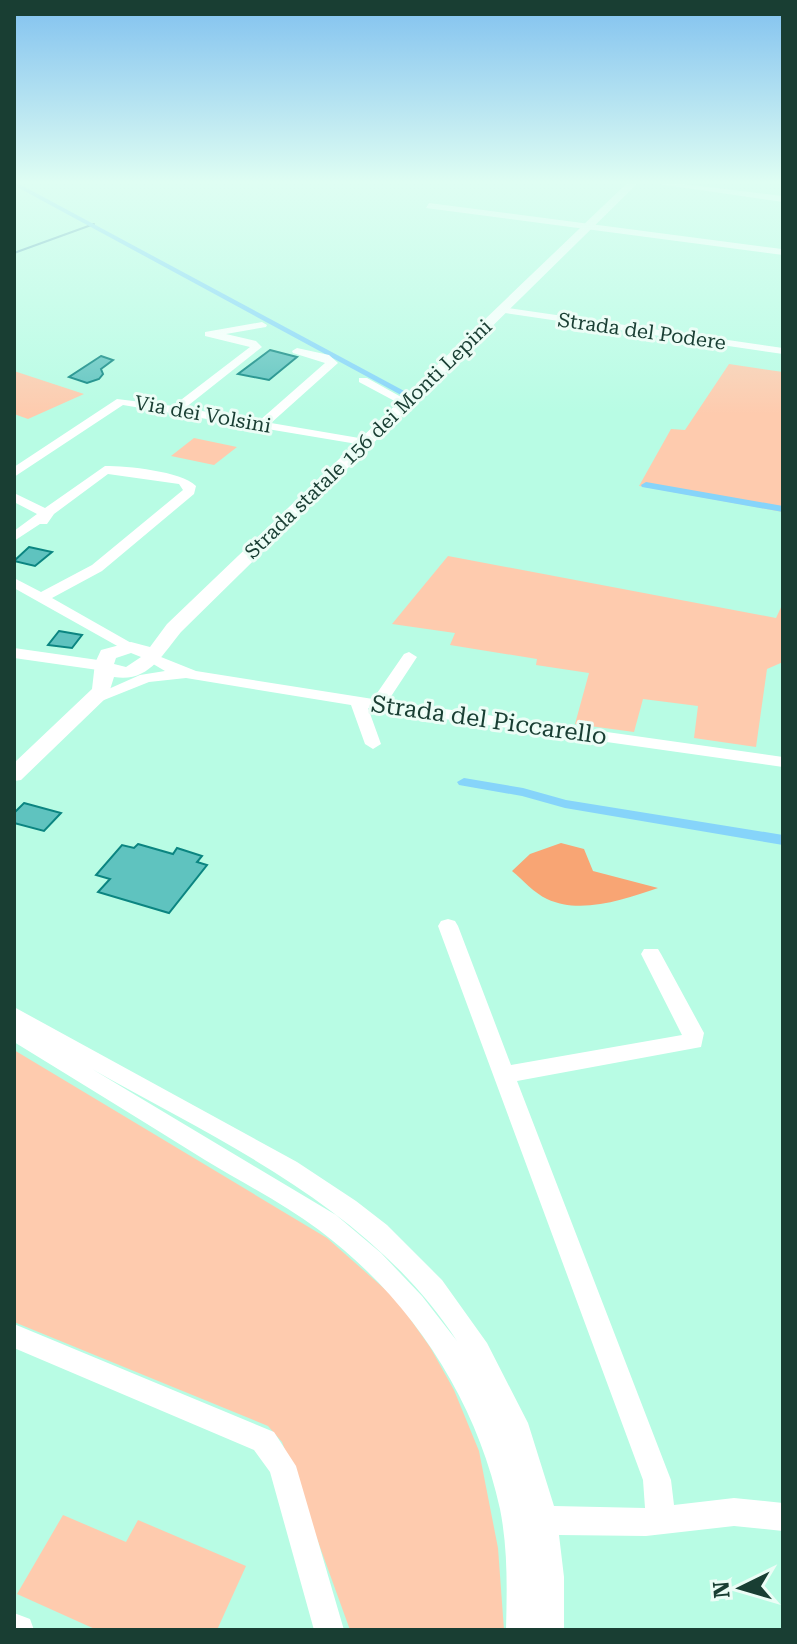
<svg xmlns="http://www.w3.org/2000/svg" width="797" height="1644" viewBox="0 0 797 1644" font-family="'Roboto Serif',serif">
<rect width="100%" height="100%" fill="#b8fce4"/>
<path fill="#fecbae" d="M 729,364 L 783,372 L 783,512 L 639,486 L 671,429 L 685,430 Z
M 14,371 L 84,394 L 28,419 L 14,414 Z
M 194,438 L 237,447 L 214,465 L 171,456 Z
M 448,556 L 776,618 L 783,603 L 783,662 L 767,669 L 756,747 L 694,738 L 698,706 L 643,699 L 634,732 L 575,724 L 589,673 L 536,665 L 537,659 L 450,645 L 455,633 L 392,624 Z
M 14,1050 L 327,1238 L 396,1299 L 430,1347 L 454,1390 L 479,1451 L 498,1548 L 504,1630 L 350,1630 L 282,1442 L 268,1426 L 14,1322 Z
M 63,1515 L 126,1542 L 138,1520 L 246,1566 L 217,1630 L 97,1630 L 17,1594 Z"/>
<path fill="#f8a574" d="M 561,843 L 584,849 L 593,871 L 658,888 C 625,899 581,915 547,899 C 534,893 523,880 512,871 L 530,854 Z"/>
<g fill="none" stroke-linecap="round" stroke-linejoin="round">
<path stroke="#65a7be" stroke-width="2" d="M 14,253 L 94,224"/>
<path fill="#86d4fa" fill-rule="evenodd" d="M 17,185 L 21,185 L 408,393 L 401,395 L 17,187 Z
M 646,482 L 783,506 L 783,512 L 642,487 L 641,485 Z
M 464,778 L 523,788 L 566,800 L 783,835 L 783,845 L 565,808 L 522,796 L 459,785 L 457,782 Z"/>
</g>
<path fill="#5fc3bf" stroke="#0b8581" stroke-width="2" d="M 270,350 L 297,357 L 269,380 L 238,374 Z
M 101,356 L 113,360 L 101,369 L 103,374 L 99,379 L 87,383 L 69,377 Z
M 29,547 L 52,552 L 35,566 L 14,561 Z
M 59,631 L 82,635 L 72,648 L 48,645 Z
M 24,803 L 61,813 L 44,831 L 14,823 L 14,813 Z
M 138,844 L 173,854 L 177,848 L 202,856 L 197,862 L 207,865 L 169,913 L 98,892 L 110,879 L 96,875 L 122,845 L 134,848 Z"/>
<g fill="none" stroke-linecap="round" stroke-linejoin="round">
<path fill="#fff" fill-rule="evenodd" d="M 658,184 L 683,184 L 783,196 L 783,202 Z
M 429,203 L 782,249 L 783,255 L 426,208 Z
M 502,307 L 783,348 L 783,354 L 498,312 L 498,308 Z
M 262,322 L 267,325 L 266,327 L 226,334 L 256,341 L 262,347 L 185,408 L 259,421 L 325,363 L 293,353 L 292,351 L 297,348 L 329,355 L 338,363 L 271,423 L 365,439 L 369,440 L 369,446 L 123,405 L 14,477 L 14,467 L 117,399 L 173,406 L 250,347 L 205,336 L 205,332 Z
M 359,378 L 367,378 L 412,403 L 402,405 L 359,382 Z
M 105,466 C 127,466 181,471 196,486 L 194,494 L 102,571 L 52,598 L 133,644 L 133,650 L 128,652 L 14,588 L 14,578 L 41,592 L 92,565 L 183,490 L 179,484 L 108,474 L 54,514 L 47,524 L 40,524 L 14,541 L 14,531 L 37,514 L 14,502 L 14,493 L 45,508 Z
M 14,648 L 105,661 L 113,666 L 105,671 L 14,658 Z
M 409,652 L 417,657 L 388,701 L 783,757 L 783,767 L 368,708 L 381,744 L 373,749 L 365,744 L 351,705 L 186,678 L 149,682 L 94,704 L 86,699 L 140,675 L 165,671 L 143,658 L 151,653 L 196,671 L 373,699 L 404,654 Z
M 448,919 L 455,921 L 458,926 L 511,1065 L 682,1035 L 641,954 L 644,949 L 658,949 L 661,954 L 704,1033 L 701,1047 L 517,1081 L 671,1480 L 674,1505 L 734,1498 L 783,1503 L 783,1531 L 734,1526 L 646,1536 L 559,1535 L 564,1577 L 564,1630 L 506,1630 C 507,1590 508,1549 500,1509 C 476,1398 410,1298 319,1230 C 284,1204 243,1183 205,1160 C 142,1121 78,1081 14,1042 L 14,1007 L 297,1162 L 356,1201 L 387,1225 L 442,1280 L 487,1343 L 528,1423 L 554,1506 L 645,1508 L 643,1480 L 438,926 L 441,921 ZM 92,1069 C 225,1144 371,1209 457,1341 L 422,1296 L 381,1253 L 336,1215 Z
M 14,1324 L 274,1432 L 296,1466 L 344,1630 L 314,1630 L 270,1472 L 254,1450 L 14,1348 Z
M 14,1613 L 30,1619 L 34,1630 L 14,1630 Z"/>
<path fill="#fff" fill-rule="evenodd" d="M 626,184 L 637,184 L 181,632 C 162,655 148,683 114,677 L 108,696 L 21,780 L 14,781 L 14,763 L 92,689 L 95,663 L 101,650 L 131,642 L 150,647 L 167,624 ZM 131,653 L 141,657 L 126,667 L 114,664 L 116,658 Z"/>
</g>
<linearGradient id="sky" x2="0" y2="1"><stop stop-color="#81c1ef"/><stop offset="0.44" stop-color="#dffef3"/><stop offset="1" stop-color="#dffef3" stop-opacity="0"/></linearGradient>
<rect width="797" height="414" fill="url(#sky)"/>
<g text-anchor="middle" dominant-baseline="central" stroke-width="6" stroke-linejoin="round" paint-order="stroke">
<g font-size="20" fill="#193e33" stroke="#ecfdf6">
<text transform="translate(642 331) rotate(8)">Strada del Podere</text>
<text transform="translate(203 414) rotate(10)">Via dei Volsini</text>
<text transform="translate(368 439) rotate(-44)">Strada statale 156 dei Monti Lepini</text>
</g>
<g font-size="24" fill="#193e33" stroke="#ecfdf6">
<text transform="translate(489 720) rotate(8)">Strada del Piccarello</text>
</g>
</g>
<rect width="797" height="1644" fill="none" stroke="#193e33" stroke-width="32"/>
<g transform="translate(741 1588) rotate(265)" stroke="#ecfdf6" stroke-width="6" paint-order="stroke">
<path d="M0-6L14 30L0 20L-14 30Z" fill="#193e33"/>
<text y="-12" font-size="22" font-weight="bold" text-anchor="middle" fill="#193e33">N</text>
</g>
</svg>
